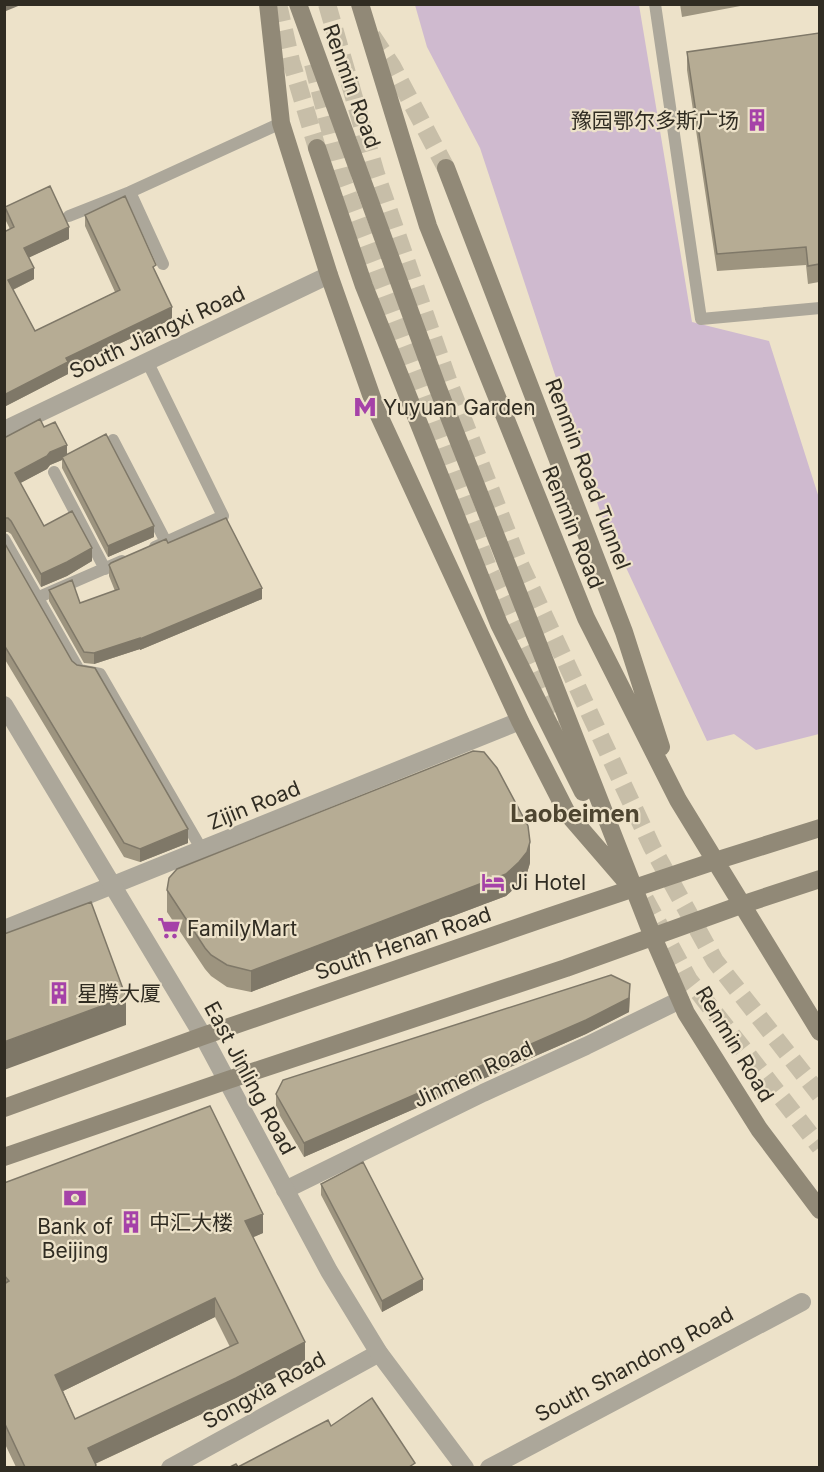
<svg xmlns="http://www.w3.org/2000/svg" width="824" height="1472" viewBox="0 0 824 1472" font-family="Inter,'Noto Sans SC',sans-serif">
<rect width="100%" height="100%" fill="#ede2c9"/>
<path fill="#cfbacf" d="M 415,5 L 639,5 L 692,322 L 769,341 L 819,498 L 819,734 L 756,750 L 734,734 L 707,741 L 601,514 L 480,148 L 427,47 Z"/>
<g fill="none" stroke-linecap="round" stroke-linejoin="round">
<path stroke="#c7bea8" stroke-width="18" stroke-dasharray="18 9" stroke-linecap="butt" d="M 278,4 L 291,61 L 317,148
M 327,4 L 376,174 L 449,383 L 518,560 L 652,847 L 715,961 L 820,1095
M 372,36 L 392,66 L 446,168
M 313,64 L 344,184 L 489,570 L 565,734
M 645,899 L 689,980 L 820,1147"/>
<path stroke="#aca79a" stroke-width="12" d="M 655,4 L 701,319 L 820,308
M 130,192 L 163,264
M 69,216 L 130,192 L 281,123
M 147,361 L 223,516 L 155,547
M 113,440 L 166,542
M 54,472 L 105,569
M 4,539 L 79,670 L 100,674 L 202,850
M 39,597 L 122,561"/>
<path stroke="#aca79a" stroke-width="18" d="M 4,929 L 520,721
M 285,1190 L 483,1093 L 586,1046 L 680,1000
M 170,1468 L 379,1353
M 489,1468 L 802,1302"/>
<path stroke="#aca79a" stroke-width="18" d="M 4,430 L 329,275
M 4,705 L 203,1036 L 329,1271 L 379,1353 L 465,1468"/>
<path stroke="#918977" stroke-width="18" d="M 268,4 L 281,123 L 329,275 L 376,409 L 520,721 L 567,813 L 624,879
M 298,4 L 437,386 L 653,937 L 686,1013 L 759,1129 L 820,1210
M 360,4 L 428,226 L 586,618 L 678,800 L 820,1032
M 317,148 L 364,286 L 499,624 L 583,792
M 446,168 L 624,632 L 661,747
M 4,1108 L 203,1036 L 548,917 L 715,861 L 820,828
M 4,1157 L 228,1080 L 566,968 L 741,905 L 820,879"/>
</g>
<path fill="#9d947f" fill-rule="evenodd" d="M 680,4 L 751,4 L 682,17 Z
M 819,33 L 819,282 L 808,284 L 806,265 L 717,271 L 687,70 L 687,52 Z
M 5,207 L 69,239 L 29,257 L 34,279 L 13,290 L 35,331 L 115,292 L 85,226 L 85,215 L 156,273 L 172,319 L 68,368 L 68,374 L 4,407 L 10,229 L 5,219 Z
M 44,427 L 67,454 L 154,537 L 108,557 L 62,468 L 62,460 L 50,465 L 47,469 L 20,483 L 44,526 L 92,561 L 67,576 L 41,587 L 11,534 L 8,532 L 4,532 L 4,438 Z
M 4,542 L 72,661 L 188,843 L 140,862 L 124,857 L 4,658 Z
M 109,565 L 262,599 L 140,650 L 140,649 L 94,664 L 84,663 L 49,601 L 49,590 L 80,603 L 115,591 L 109,576 Z
M 530,863 L 527,873 L 519,884 L 506,896 L 251,992 L 227,987 L 211,976 L 205,969 L 167,912 L 167,890 Z
M 630,998 L 629,1012 L 586,1034 L 304,1157 L 276,1109 L 276,1094 Z
M 4,1183 L 263,1233 L 253,1237 L 305,1362 L 236,1398 L 95,1464 L 96,1467 L 16,1467 L 4,1442 ZM 215,1317 L 230,1347 L 75,1419 L 63,1391 Z
M 321,1184 L 423,1290 L 382,1312 L 321,1195 Z"/>
<path fill="#7f7868" d="M 6,4 L 23,4 L 6,11 Z
M 69,227 L 69,239 L 24,260 L 24,248 Z
M 34,268 L 34,279 L 8,292 L 8,280 Z
M 172,307 L 172,319 L 68,368 L 68,374 L 4,407 L 4,395 L 66,358 Z
M 67,445 L 67,458 L 62,457 L 62,460 L 50,465 L 47,469 L 15,486 L 15,473 L 50,452 Z
M 154,526 L 154,537 L 108,557 L 108,546 Z
M 92,548 L 92,561 L 67,576 L 41,587 L 41,574 Z
M 262,588 L 262,599 L 140,650 L 140,639 Z
M 140,638 L 140,649 L 94,664 L 94,653 Z
M 188,829 L 188,843 L 140,862 L 140,849 Z
M 530,842 L 530,863 L 527,873 L 519,884 L 506,896 L 251,992 L 251,971 Z
M 630,984 L 629,1012 L 586,1034 L 304,1157 L 304,1143 Z
M 126,997 L 126,1025 L 4,1070 L 4,1042 Z
M 263,1214 L 263,1233 L 245,1241 L 245,1221 Z
M 423,1279 L 423,1290 L 382,1312 L 382,1301 Z
M 215,1298 L 215,1317 L 55,1395 L 55,1375 Z
M 305,1342 L 305,1362 L 236,1398 L 88,1467 L 88,1448 Z"/>
<path fill="#b6ac94" stroke="#7f7868" stroke-width="1.5" fill-rule="evenodd" d="M 819,33 L 819,264 L 808,266 L 806,247 L 717,254 L 687,52 Z
M 50,186 L 69,227 L 24,248 L 34,268 L 8,280 L 35,331 L 120,290 L 85,215 L 125,196 L 156,265 L 153,267 L 172,307 L 66,358 L 68,362 L 4,395 L 4,232 L 14,227 L 5,207 Z
M 40,419 L 44,427 L 55,422 L 67,445 L 50,452 L 47,456 L 15,473 L 44,526 L 72,511 L 92,548 L 67,562 L 41,574 L 11,521 L 8,518 L 4,518 L 4,438 Z
M 106,434 L 154,526 L 108,546 L 62,457 Z
M 226,518 L 262,588 L 140,639 L 140,638 L 94,653 L 84,652 L 49,590 L 72,580 L 80,603 L 119,589 L 109,565 L 111,563 L 166,539 L 168,543 Z
M 4,542 L 72,661 L 77,665 L 95,668 L 188,829 L 140,849 L 124,843 L 4,645 Z
M 473,751 L 484,752 L 497,768 L 528,826 L 530,842 L 527,852 L 519,862 L 506,874 L 251,971 L 227,965 L 211,955 L 205,948 L 167,890 L 169,878 L 177,869 Z
M 91,902 L 126,997 L 4,1042 L 4,934 Z
M 611,975 L 630,984 L 629,998 L 586,1020 L 304,1143 L 276,1094 L 283,1080 Z
M 210,1106 L 263,1214 L 245,1221 L 305,1342 L 236,1378 L 88,1448 L 96,1465 L 95,1467 L 25,1467 L 4,1422 L 4,1284 L 9,1281 L 4,1275 L 4,1183 ZM 215,1298 L 238,1343 L 75,1419 L 55,1375 Z
M 363,1162 L 423,1279 L 382,1301 L 321,1184 Z
M 372,1398 L 415,1463 L 409,1467 L 230,1467 L 236,1464 L 238,1467 L 328,1420 L 331,1426 Z"/>
<defs>
<g id="building-bare" transform="scale(1.8)"><path d="M-4-6H4V6H1V3H-1V6H-4ZM-2.5-4.3h1.7v1.8h-1.7ZM.8-4.3h1.7v1.8H.8ZM-2.5-1h1.7V.8h-1.7ZM.8-1h1.7V.8H.8Z" fill="#a542a8" stroke="#ede2c9" stroke-width="2.5" paint-order="stroke"/></g>
<g id="metro-bare" transform="scale(1.8)"><path d="M-5.5 5V-5H-3L0 0L3-5H5.5V5H3V-.5L0 4L-3-.5V5Z" fill="#a542a8" stroke="#ede2c9" stroke-width="2.5" paint-order="stroke"/></g>
<g id="hotel-bare" transform="scale(1.8)"><path d="M-6-4.5h1.5V1H6V5H4.5V3h-9V5H-6ZM-4 0a1.8 1.8 0 1 1 3.6 0ZM.5 0V-2.5h3Q6-2.5 6 0Z" fill="#a542a8" stroke="#ede2c9" stroke-width="2.5" paint-order="stroke"/></g>
<g id="supermarket-bare" transform="scale(1.8)"><path d="M-6-5.5h2.5l.6 2H6L4.5 2H-2.5L-4.4-4H-6ZM-1.5 3.2a1.3 1.3 0 1 0 .1 0ZM3 3.2a1.3 1.3 0 1 0 .1 0Z" fill="#a542a8" stroke="#ede2c9" stroke-width="2.5" paint-order="stroke"/></g>
<g id="bank-bare" transform="scale(1.8)"><path d="M-6-4H6V4H-6ZM0-2.3a2.3 2.3 0 1 0 0 4.6a2.3 2.3 0 1 0 0-4.6Z" fill="#a542a8" stroke="#ede2c9" stroke-width="2.5" paint-order="stroke"/></g>
</defs>
<g fill-rule="evenodd">
<use href="#building-bare" x="757" y="120"/>
<use href="#metro-bare" x="365" y="407"/>
<use href="#hotel-bare" x="493" y="882"/>
<use href="#supermarket-bare" x="169" y="928"/>
<use href="#building-bare" x="59" y="993"/>
<use href="#bank-bare" x="75" y="1198"/>
<use href="#building-bare" x="131" y="1222"/>
</g>
<g text-anchor="middle" dominant-baseline="central" stroke-width="4.5" stroke-linejoin="round" paint-order="stroke">
<g font-size="21" fill="#302c22" stroke="#ede2c9">
<text transform="translate(352 86) rotate(70)">Renmin Road</text>
<text transform="translate(157 332) rotate(-25)">South Jiangxi Road</text>
<text transform="translate(588 474) rotate(69)">Renmin Road Tunnel</text>
<text transform="translate(573 527) rotate(68)">Renmin Road</text>
<text transform="translate(254 805) rotate(-22)">Zijin Road</text>
<text transform="translate(403 943) rotate(-19)">South Henan Road</text>
<text transform="translate(735 1044) rotate(59)">Renmin Road</text>
<text transform="translate(473 1074) rotate(-25)">Jinmen Road</text>
<text transform="translate(250 1078) rotate(62)">East Jinling Road</text>
<text transform="translate(634 1364) rotate(-28)">South Shandong Road</text>
<text transform="translate(264 1390) rotate(-29)">Songxia Road</text>
</g>
<g font-size="21" fill="#302c22" stroke="#ede2c9" text-anchor="start">
<text x="739" y="120" text-anchor="end">豫园鄂尔多斯广场</text>
<text x="383" y="407">Yuyuan Garden</text>
<text x="511" y="882">Ji Hotel</text>
<text x="187" y="928">FamilyMart</text>
<text x="77" y="993">星腾大厦</text>
<text x="149" y="1222">中汇大楼</text>
<text x="75" y="1226" text-anchor="middle">Bank of<tspan x="75" dy="24">Beijing</tspan></text>
</g>
<g font-size="24" font-weight="bold" fill="#4e4530" stroke="#ede2c9">
<text x="575" y="813">Laobeimen</text>
</g>
</g>
<rect width="824" height="1472" fill="none" stroke="#302c22" stroke-width="12"/>
</svg>
